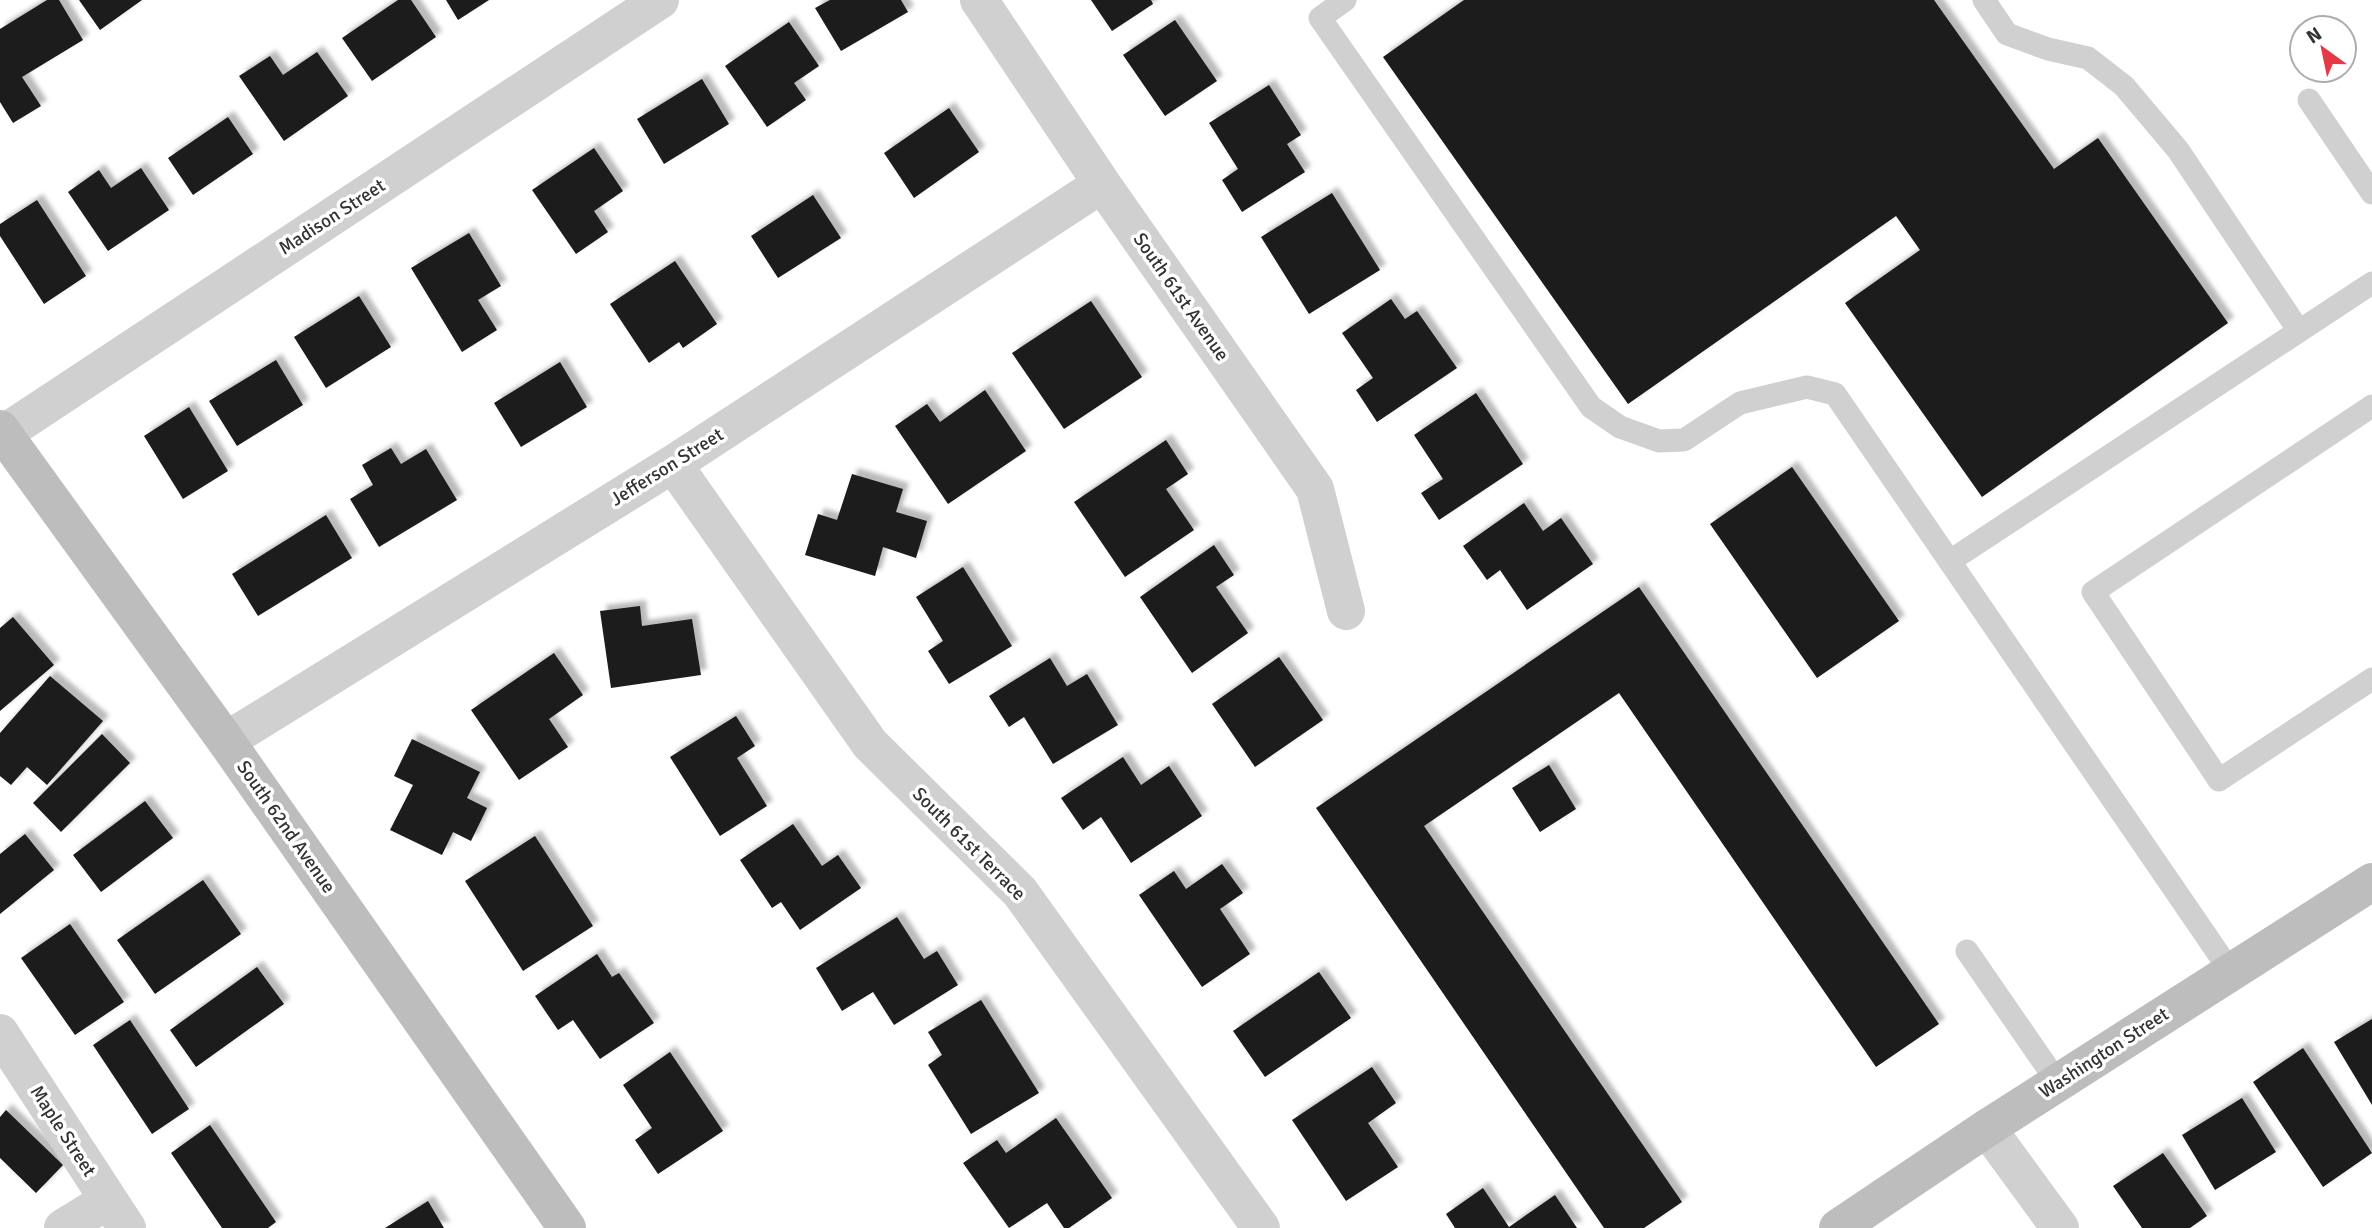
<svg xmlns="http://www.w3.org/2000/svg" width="2372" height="1228" viewBox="0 0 2372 1228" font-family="Signika,sans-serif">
<defs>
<filter id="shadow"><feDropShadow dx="6" dy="-6" stdDeviation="2" flood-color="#0004"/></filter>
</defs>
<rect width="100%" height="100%" fill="#fff"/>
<path fill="#1a1a1a" filter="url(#shadow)" d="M 47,0 L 59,0 L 83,40 L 22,77 L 41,106 L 13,123 L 0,102 L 0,29 Z
M 79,0 L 142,0 L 100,30 Z
M 398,0 L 411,0 L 436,37 L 372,81 L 342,38 Z
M 446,0 L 489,0 L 458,20 Z
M 830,0 L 901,0 L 908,12 L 841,51 L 815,8 Z
M 1091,0 L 1151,0 L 1153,4 L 1112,31 Z
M 1464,0 L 1934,0 L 2054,169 L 2098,138 L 2228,323 L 1982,497 L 1845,303 L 1920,250 L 1896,216 L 1628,404 L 1383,57 Z
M 1175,20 L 1217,81 L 1165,116 L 1123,55 Z
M 789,22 L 819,66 L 794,83 L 806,100 L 767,127 L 725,66 Z
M 317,52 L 348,96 L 284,141 L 239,76 L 270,56 L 283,75 Z
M 702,79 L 729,124 L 664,164 L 637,119 Z
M 1269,85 L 1301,135 L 1287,144 L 1305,172 L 1242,212 L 1222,180 L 1238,169 L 1209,123 Z
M 949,108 L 979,152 L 914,198 L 884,153 Z
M 228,117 L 253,154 L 193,195 L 168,158 Z
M 594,148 L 623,191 L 594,211 L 608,232 L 576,254 L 532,190 Z
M 141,168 L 169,210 L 108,251 L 68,192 L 99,170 L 111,188 Z
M 1332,193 L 1380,270 L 1309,314 L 1261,237 Z
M 813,195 L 841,238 L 778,278 L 751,236 Z
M 37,200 L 86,276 L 44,304 L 0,236 L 0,224 Z
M 469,233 L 501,286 L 478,300 L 497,330 L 462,352 L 411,268 Z
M 675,261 L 717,324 L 683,348 L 679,342 L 649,363 L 610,304 Z
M 359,296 L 391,347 L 326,388 L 294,337 Z
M 1391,299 L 1405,319 L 1417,311 L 1457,368 L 1377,422 L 1356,390 L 1373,378 L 1342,333 Z
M 1091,301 L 1142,377 L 1064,429 L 1012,353 Z
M 276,360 L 303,405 L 237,446 L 209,401 Z
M 560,362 L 587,407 L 521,447 L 494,403 Z
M 985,390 L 1026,451 L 948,504 L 895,426 L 927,404 L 940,422 Z
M 1476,393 L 1523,464 L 1439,520 L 1421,493 L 1443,479 L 1414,435 Z
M 189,407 L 228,471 L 183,499 L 144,436 Z
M 1166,440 L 1188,474 L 1166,489 L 1194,530 L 1125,577 L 1074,502 Z
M 391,448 L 401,464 L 426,449 L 457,500 L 379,547 L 350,499 L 373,485 L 362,465 Z
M 1792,467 L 1899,621 L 1817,678 L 1710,524 Z
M 852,474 L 903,489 L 896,512 L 927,521 L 916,558 L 883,547 L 875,576 L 805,555 L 818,514 L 837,520 Z
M 1524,503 L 1543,531 L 1561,518 L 1593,564 L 1527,610 L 1500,570 L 1487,580 L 1463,546 Z
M 326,515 L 352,558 L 258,616 L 232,574 Z
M 1214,545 L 1234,575 L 1216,587 L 1248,633 L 1192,673 L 1140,597 Z
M 963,567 L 1012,646 L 949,684 L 928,651 L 943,641 L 916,597 Z
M 1639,587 L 1939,1024 L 1876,1067 L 1619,693 L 1424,826 L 1682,1202 L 1644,1228 L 1604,1228 L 1316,808 Z
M 640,606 L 642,626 L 692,619 L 701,675 L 611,688 L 600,611 Z
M 13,617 L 54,665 L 0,711 L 0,628 Z
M 554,653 L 583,695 L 549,719 L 568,747 L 519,780 L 471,710 Z
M 1279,657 L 1323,720 L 1255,767 L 1212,704 Z
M 1050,658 L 1067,686 L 1087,674 L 1118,725 L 1053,764 L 1024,717 L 1009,727 L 989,696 Z
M 50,676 L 103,721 L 47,785 L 27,767 L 11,785 L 0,776 L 0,733 Z
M 736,716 L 755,746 L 737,758 L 767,806 L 720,836 L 670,757 Z
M 102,734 L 130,763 L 61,832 L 33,803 Z
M 412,739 L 480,772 L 467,798 L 487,808 L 471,841 L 453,832 L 442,855 L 390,830 L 413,785 L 394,776 Z
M 1123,757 L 1141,785 L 1169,766 L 1202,816 L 1131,863 L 1101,817 L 1083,830 L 1061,798 Z
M 1549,765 L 1576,809 L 1540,832 L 1512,788 Z
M 145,801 L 173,838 L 101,892 L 73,855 Z
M 793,824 L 822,866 L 838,855 L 861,888 L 800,930 L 781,902 L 772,908 L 740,860 Z
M 25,834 L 54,870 L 0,914 L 0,854 Z
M 535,836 L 593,926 L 523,971 L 465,881 Z
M 1222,864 L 1243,893 L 1220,909 L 1250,954 L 1202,987 L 1139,895 L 1174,871 L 1186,889 Z
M 203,880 L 241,934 L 155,994 L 117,940 Z
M 897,917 L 924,959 L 937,951 L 958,985 L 894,1025 L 873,992 L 842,1011 L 816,968 Z
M 70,924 L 124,1002 L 75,1035 L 21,958 Z
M 597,954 L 612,977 L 619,973 L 654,1023 L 600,1059 L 573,1020 L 558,1030 L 535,996 Z
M 257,967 L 284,1004 L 196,1067 L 170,1030 Z
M 1319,972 L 1351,1018 L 1265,1077 L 1233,1031 Z
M 981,1000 L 1039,1093 L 971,1134 L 928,1065 L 942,1055 L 928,1032 Z
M 2372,1019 L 2372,1105 L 2334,1042 Z
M 130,1020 L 189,1109 L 152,1134 L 93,1045 Z
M 2303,1048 L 2372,1153 L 2323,1187 L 2253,1082 Z
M 670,1052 L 723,1131 L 658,1174 L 635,1140 L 652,1128 L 623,1085 Z
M 1372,1067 L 1396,1103 L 1368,1123 L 1398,1167 L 1346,1201 L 1292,1120 Z
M 2242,1098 L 2276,1152 L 2215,1190 L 2182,1135 Z
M 6,1110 L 63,1165 L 36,1193 L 0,1158 L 0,1117 Z
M 1056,1118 L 1112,1198 L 1069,1228 L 1064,1228 L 1047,1203 L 1009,1228 L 963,1163 L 997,1140 L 1006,1153 Z
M 210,1125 L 276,1222 L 268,1228 L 222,1228 L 171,1153 Z
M 2163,1153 L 2207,1216 L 2190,1228 L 2142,1228 L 2113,1186 Z
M 1483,1188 L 1509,1227 L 1555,1195 L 1577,1228 L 1455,1228 L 1446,1214 Z
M 428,1201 L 444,1228 L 385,1228 Z"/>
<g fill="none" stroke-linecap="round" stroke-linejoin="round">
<path stroke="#d0d0d0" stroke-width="23" d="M 1345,0 L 1320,18 L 1591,407 L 1620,427 L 1659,441 L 1684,440 L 1740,403 L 1807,387 L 1835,394 L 2231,972
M 1984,0 L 2007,34 L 2048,49 L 2088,58 L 2124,86 L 2178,150 L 2299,331
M 2309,100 L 2372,193
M 2372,406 L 2093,592 L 2219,780 L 2372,679
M 1950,561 L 2372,283
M 1967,951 L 2058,1083"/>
<path stroke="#d0d0d0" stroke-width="38" d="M 979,0 L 1102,184 L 1315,489 L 1346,611
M 3,434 L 660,0
M 673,464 L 870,744 L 1020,892 L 1261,1228
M 226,741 L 673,464 L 1102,184
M 0,1033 L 127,1228
M 1987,1128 L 2060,1228
M 63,1228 L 107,1201"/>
<path stroke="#bdbdbd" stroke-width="38" d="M 0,429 L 226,741 L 567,1228
M 1838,1228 L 1987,1128 L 2372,882"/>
</g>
<g text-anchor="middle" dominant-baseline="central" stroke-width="7" stroke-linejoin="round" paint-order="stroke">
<g font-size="19" fill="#333" stroke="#fff">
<text transform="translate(332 217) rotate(-33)">Madison Street</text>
<text transform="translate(1181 297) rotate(55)">South 61st Avenue</text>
<text transform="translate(667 467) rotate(-32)">Jefferson Street</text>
<text transform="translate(286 827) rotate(55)">South 62nd Avenue</text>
<text transform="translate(969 844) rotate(45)">South 61st Terrace</text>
<text transform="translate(2104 1053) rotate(-33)">Washington Street</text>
<text transform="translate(63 1131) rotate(57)">Maple Street</text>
</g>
</g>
<g transform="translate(2323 49) rotate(327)"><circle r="33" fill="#ffffff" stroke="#adadad" stroke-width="2"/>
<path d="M0-5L12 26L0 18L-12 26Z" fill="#e63946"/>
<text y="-10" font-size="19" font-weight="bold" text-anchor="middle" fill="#333333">N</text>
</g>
</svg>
